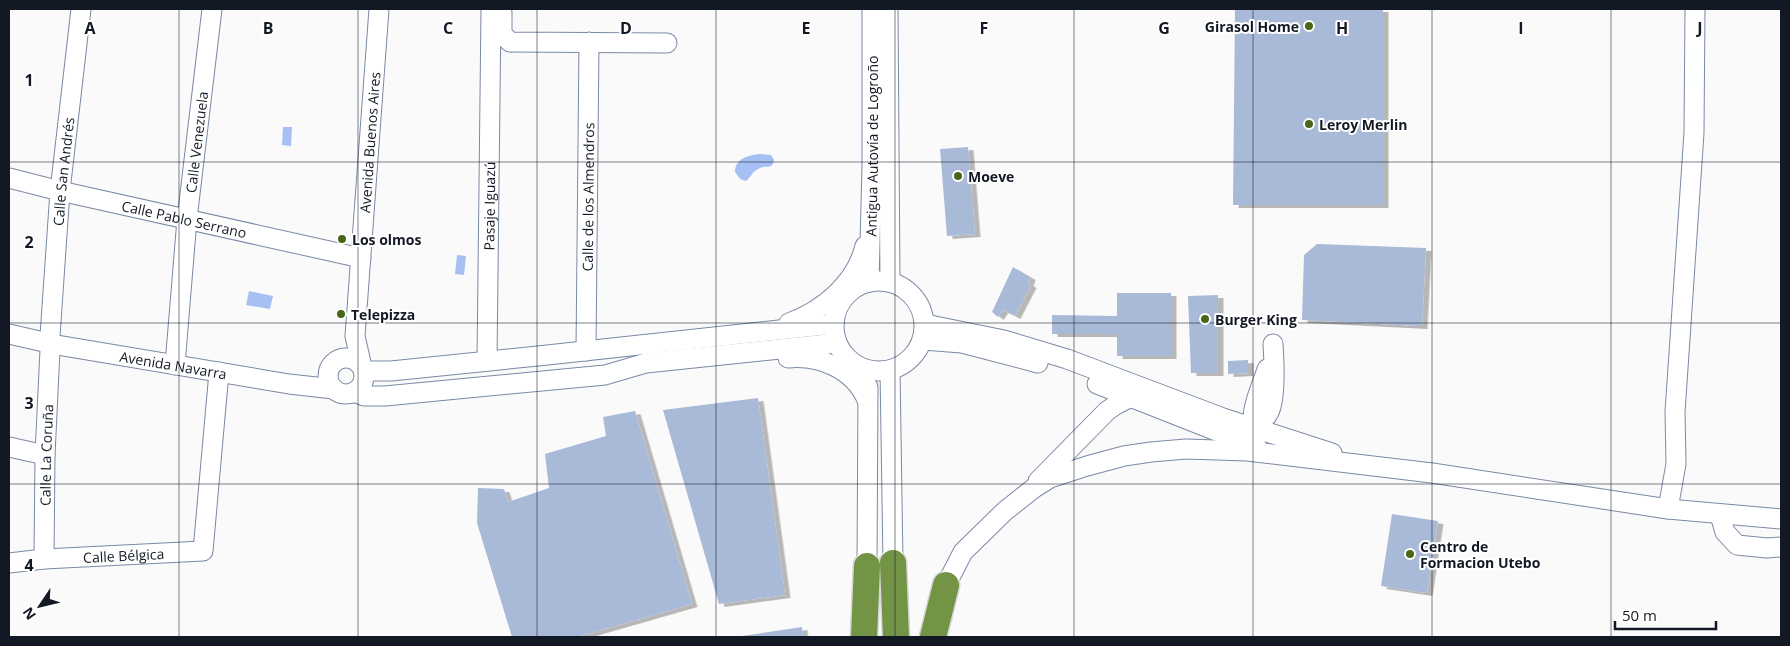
<svg xmlns="http://www.w3.org/2000/svg" width="1790" height="646" viewBox="0 0 1790 646" font-family="'Open Sans',sans-serif">
<defs>
<filter id="shadow"><feDropShadow dx="5.5" dy="3" stdDeviation="0" flood-color="#0004"/></filter>
</defs>
<rect width="100%" height="100%" fill="#fafafa"/>
<path fill="#a6c0f3" d="M 283,127 L 292,127 L 291,146 L 282,145 Z
M 760,154 L 771,155 L 774,160 C 772,171 766,164 758,169 C 753,171 751,177 746,181 L 740,179 L 735,172 C 735,159 748,155 760,154 Z
M 457,255 L 466,256 L 464,275 L 455,274 Z
M 249,291 L 273,296 L 270,309 L 246,305 Z"/>
<path fill="#a9b9d8" filter="url(#shadow)" d="M 1235,9 L 1383,9 L 1383,205 L 1233,205 Z
M 968,147 L 975,234 L 947,236 L 940,149 Z
M 1317,244 L 1426,248 L 1422,326 L 1302,320 L 1304,255 Z
M 1013,267 L 1030,277 L 1028,283 L 1031,285 L 1015,316 L 1003,310 L 998,317 L 992,312 Z
M 1117,293 L 1171,293 L 1171,356 L 1117,356 L 1117,334 L 1052,334 L 1052,315 L 1117,316 Z
M 1218,295 L 1218,373 L 1191,373 L 1188,296 Z
M 1248,360 L 1248,373 L 1228,374 L 1228,361 Z
M 758,398 L 785,595 L 719,604 L 663,410 Z
M 635,411 L 692,604 L 577,637 L 512,637 L 477,523 L 478,488 L 504,489 L 508,502 L 549,488 L 545,454 L 606,436 L 603,417 Z
M 1392,514 L 1438,521 L 1427,593 L 1381,586 Z
M 802,627 L 803,637 L 742,637 L 742,636 Z"/>
<g fill="none" stroke-linecap="round" stroke-linejoin="round">
<g stroke="#7a89a6" stroke-width="21">
<g id="minor">
<path d="M 888,9 L 890,282"/>
<path d="M 502,12 L 502,34 L 510,42 L 667,43"/>
<path id="s1" d="M 9,178 L 60,191 L 361,258"/>
<circle cx="879" cy="326" r="45"/>
<path id="s2" d="M 869,282 L 872,166 L 872,9"/>
<path d="M 789,323 C 824,310 856,283 865,246"/>
<path d="M 925,324 L 1004,340 L 1067,359 L 1223,418 L 1332,453"/>
<path d="M 9,334 L 44,342"/>
<path id="s3" d="M 50,336 L 60,191 L 81,9"/>
<path d="M 923,340 L 962,343 L 1038,363"/>
<path id="s4" d="M 57,345 L 289,384 L 334,389"/>
<path id="s5" d="M 586,351 L 589,42"/>
<circle cx="346" cy="376" r="18"/>
<path d="M 788,358 C 820,355 854,369 867,400"/>
<path id="s6" d="M 487,361 L 491,9"/>
<path id="s7" d="M 175,365 L 187,219 L 212,9"/>
<path id="s8" d="M 362,367 L 355,336 L 379,9"/>
<path d="M 890,370 L 893,563"/>
<path d="M 364,371 L 391,371 L 538,356 L 834,324"/>
<path d="M 1097,384 L 1257,447"/>
<path d="M 354,392 L 364,396 L 385,396 L 605,375 L 646,363 L 837,343"/>
<path d="M 1258,433 C 1245,417 1262,387 1267,369"/>
<path d="M 1246,434 C 1254,430 1265,420 1269,412 C 1276,399 1274,359 1273,344"/>
<path d="M 9,447 L 45,455"/>
<path d="M 1038,481 L 1107,411 L 1117,404 L 1131,397"/>
<path d="M 1668,509 L 1676,464 L 1675,412 L 1694,133 L 1695,9"/>
<path d="M 1720,515 L 1725,532 L 1737,545 L 1767,548 L 1781,547"/>
<path id="s9" d="M 44,559 L 45,455 L 50,350"/>
<path id="s10" d="M 9,563 L 44,559 L 203,551 L 219,372"/>
<path d="M 867,566 L 868,387"/>
<path d="M 946,585 L 963,552 L 1005,511 L 1034,488 L 1050,478 L 1087,466 L 1124,456 L 1151,452 L 1186,449 L 1247,451 L 1432,473 L 1668,509 L 1781,519"/>
</g>
</g>
<g stroke="#d5d6d8" stroke-width="29">
<path id="highway" d="M 893,563 L 896,637
M 864,637 L 867,566
M 933,637 L 946,585"/>
</g>
<use href="#minor" stroke="#fff" stroke-width="19"/>
<use href="#highway" stroke="#739445" stroke-width="26"/>
</g>
<path fill="none" stroke="#131924" stroke-width="1" stroke-opacity="0.55" d="M 179,9 L 179,637M 358,9 L 358,637M 537,9 L 537,637M 716,9 L 716,637M 895,9 L 895,637M 1074,9 L 1074,637M 1253,9 L 1253,637M 1432,9 L 1432,637M 1611,9 L 1611,637M 9,162 L 1781,162M 9,323 L 1781,323M 9,484 L 1781,484"/>
<g fill="#486518" stroke="#fff" stroke-width="2">
<circle cx="1309" cy="26" r="5"/>
<circle cx="1309" cy="124" r="5"/>
<circle cx="958" cy="176" r="5"/>
<circle cx="342" cy="239" r="5"/>
<circle cx="341" cy="314" r="5"/>
<circle cx="1205" cy="319" r="5"/>
<circle cx="1410" cy="554" r="5"/>
</g>
<g text-anchor="middle" dominant-baseline="central" stroke-width="4" stroke-linejoin="round" paint-order="stroke">
<g font-size="14" font-weight="bold" fill="#131924" stroke="#fff" text-anchor="start">
<text x="1299" y="26" text-anchor="end">Girasol Home</text>
<text x="1319" y="124">Leroy Merlin</text>
<text x="968" y="176">Moeve</text>
<text x="352" y="239">Los olmos</text>
<text x="351" y="314">Telepizza</text>
<text x="1215" y="319">Burger King</text>
<text x="1420" y="546">Centro de<tspan x="1420" dy="16">Formacion Utebo</tspan></text>
</g>
<g font-size="14" fill="#131924" stroke="#fff">
<text stroke="none"><textPath href="#s7" startOffset="224">Calle Venezuela</textPath></text>
<text stroke="none"><textPath href="#s8" startOffset="226">Avenida Buenos Aires</textPath></text>
<text stroke="none"><textPath href="#s2" startOffset="136">Antigua Autovía de Logroño</textPath></text>
<text stroke="none"><textPath href="#s3" startOffset="165">Calle San Andrés</textPath></text>
<text stroke="none"><textPath href="#s5" startOffset="154">Calle de los Almendros</textPath></text>
<text stroke="none"><textPath href="#s6" startOffset="155">Pasaje Iguazú</textPath></text>
<text stroke="none"><textPath href="#s1" startOffset="180">Calle Pablo Serrano</textPath></text>
<text stroke="none"><textPath href="#s4" startOffset="118">Avenida Navarra</textPath></text>
<text stroke="none"><textPath href="#s9" startOffset="104">Calle La Coruña</textPath></text>
<text stroke="none"><textPath href="#s10" startOffset="115">Calle Bélgica</textPath></text>
</g>
</g>
<g font-size="16" text-anchor="middle" font-weight="bold" fill="#131924" stroke="#fff" stroke-width="4" stroke-linejoin="round" paint-order="stroke">
<text x="90" y="34">A</text>
<text x="268" y="34">B</text>
<text x="448" y="34">C</text>
<text x="626" y="34">D</text>
<text x="806" y="34">E</text>
<text x="984" y="34">F</text>
<text x="1164" y="34">G</text>
<text x="1342" y="34">H</text>
<text x="1521" y="34">I</text>
<text x="1700" y="34">J</text>
<text x="29" y="86">1</text>
<text x="29" y="248">2</text>
<text x="29" y="409">3</text>
<text x="29" y="571">4</text>
</g>
<rect width="1790" height="646" fill="none" stroke="#131924" stroke-width="20"/>
<g transform="translate(40 606) rotate(235)" stroke="#ffffff" stroke-width="4" paint-order="stroke">
<path d="M0-4L9 19L0 12L-9 19Z" fill="#131924"/>
<text y="-8" font-size="14" font-weight="bold" text-anchor="middle" fill="#131924">N</text>
</g>
<path d="M1615 621v8h101v-8" fill="none" stroke="#131924" stroke-width="2.5"/>
<text x="1622" y="621" font-size="15" fill="#131924" stroke="#ffffff" stroke-width="4" paint-order="stroke">50 m</text>
</svg>
